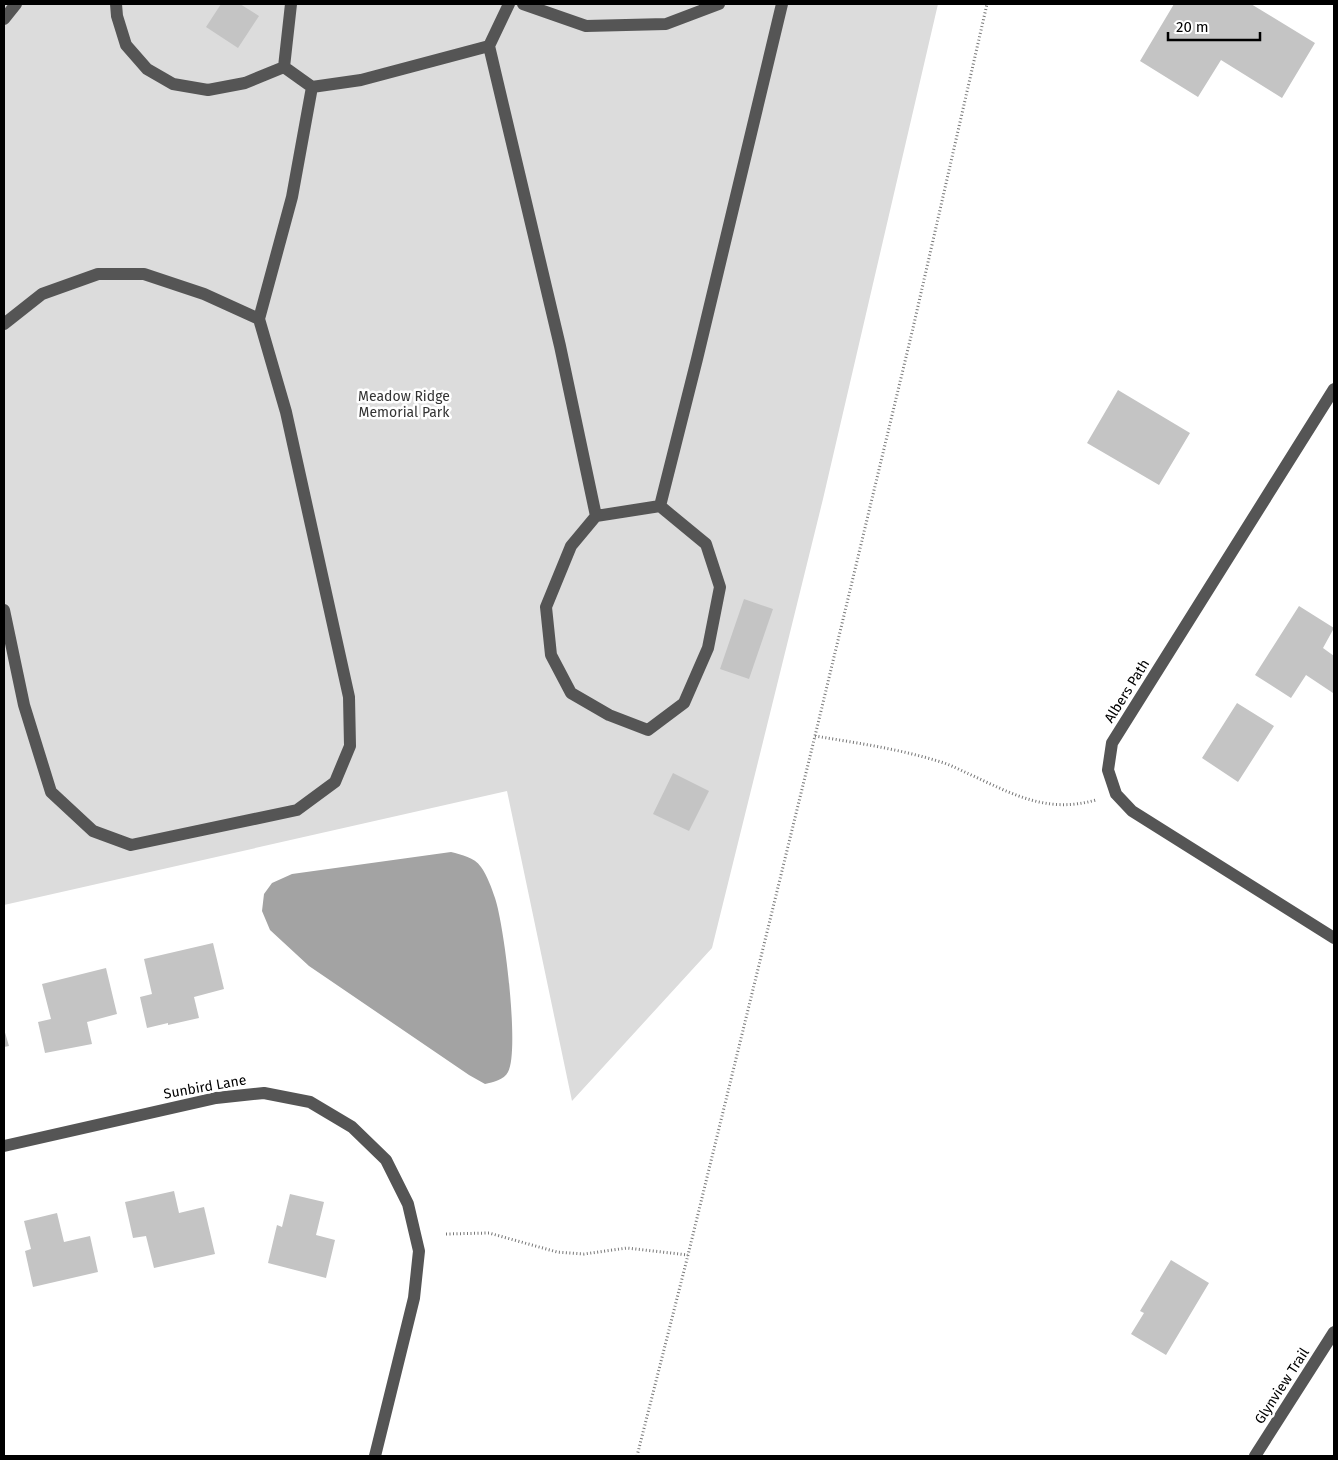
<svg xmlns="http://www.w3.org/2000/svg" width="1338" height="1460" viewBox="0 0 1338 1460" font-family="'Fira Sans',sans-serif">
<rect width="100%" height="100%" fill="#fff"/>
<path fill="#dcdcdc" d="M 4,4 L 938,4 L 823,499 L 712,948 L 572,1101 L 507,791 L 4,905 Z"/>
<path fill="#a3a3a3" d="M 451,852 C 462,855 474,857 481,867 C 487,875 492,889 495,898 C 504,924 520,1050 508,1072 C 504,1080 493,1082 485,1084 L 469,1075 L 309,966 L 270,930 L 262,911 L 264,894 L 272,883 L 292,874 Z"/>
<path fill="#c4c4c4" d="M 221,4 L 240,4 L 259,16 L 238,48 L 206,27 Z
M 1174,4 L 1251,4 L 1315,43 L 1282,98 L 1221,60 L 1198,97 L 1140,61 Z
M 1118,390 L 1190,433 L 1159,485 L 1087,443 Z
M 744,599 L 773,609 L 749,679 L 720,669 Z
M 1299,606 L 1334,628 L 1323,648 L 1334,656 L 1334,690 L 1333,693 L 1306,675 L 1291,698 L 1255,675 Z
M 1237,703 L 1274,726 L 1238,782 L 1202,758 Z
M 673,773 L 709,791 L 689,831 L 653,814 Z
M 213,943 L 224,989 L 194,997 L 199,1018 L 168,1025 L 168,1023 L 147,1028 L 140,997 L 152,994 L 144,959 Z
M 106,968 L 117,1014 L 87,1022 L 92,1044 L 45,1053 L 38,1022 L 51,1019 L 42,984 Z
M 4,1029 L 9,1046 L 4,1047 Z
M 174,1191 L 179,1213 L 204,1207 L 215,1254 L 154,1268 L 146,1236 L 133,1238 L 125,1202 Z
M 290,1194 L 324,1202 L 316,1235 L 335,1240 L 326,1278 L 268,1263 L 277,1225 L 282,1227 Z
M 57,1213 L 64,1242 L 90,1236 L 98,1272 L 33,1287 L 25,1251 L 31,1249 L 24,1221 Z
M 1171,1260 L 1209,1283 L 1166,1355 L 1131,1334 L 1144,1313 L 1140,1311 Z"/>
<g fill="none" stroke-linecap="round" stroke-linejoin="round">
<path stroke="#777" stroke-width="3" stroke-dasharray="1 2.5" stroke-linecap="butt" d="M 815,736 C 857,743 900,749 941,762 C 951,765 960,770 969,774 C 1013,794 1046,814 1096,800
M 446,1234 L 489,1233 L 557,1252 L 584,1254 L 627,1248 L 688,1255
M 637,1456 L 688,1255 L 815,736 L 913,328 L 987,4"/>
<path stroke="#555" stroke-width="12" d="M 116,4 L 117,16 L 126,45 L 147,69 L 173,84 L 208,90 L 245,83 L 284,67 L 291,4
M 523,4 L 586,26 L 666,24 L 719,4
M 4,19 L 16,4
M 489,46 L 560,346 L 596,516
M 312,87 L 361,80 L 489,46 L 509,4
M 259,319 L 292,197 L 312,87 L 284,67
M 4,324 L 42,294 L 98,274 L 144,274 L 204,294 L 259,319 L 286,412 L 349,697 L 350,746 L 335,782 L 297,810 L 131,845 L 93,831 L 51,792 L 24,705 L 4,610
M 1334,389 L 1112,743 L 1108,770 L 1116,794 L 1132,811 L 1334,938
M 660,506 L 706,544 L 720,587 L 708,648 L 684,703 L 648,730 L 609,715 L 571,693 L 551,655 L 546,607 L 571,546 L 596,516 Z
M 660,506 L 697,359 L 782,4
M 4,1146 L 216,1098 L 264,1093 L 310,1102 L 352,1127 L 386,1160 L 408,1204 L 419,1251 L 414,1298 L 375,1456
M 1255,1456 L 1334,1332"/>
</g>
<g text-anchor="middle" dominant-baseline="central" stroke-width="5" stroke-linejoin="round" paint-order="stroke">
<g font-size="14" fill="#333" stroke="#fff">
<text x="404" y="396">Meadow Ridge<tspan x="404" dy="16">Memorial Park</tspan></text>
</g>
<g font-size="14" fill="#000" stroke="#fff">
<text transform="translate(1127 691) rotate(-58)">Albers Path</text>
<text transform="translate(205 1087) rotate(-10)">Sunbird Lane</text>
<text transform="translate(1282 1386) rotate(-57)">Glynview Trail</text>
</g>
</g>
<rect width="1338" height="1460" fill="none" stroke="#000000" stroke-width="10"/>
<path d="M1168 32v8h92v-8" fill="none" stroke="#000000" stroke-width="2.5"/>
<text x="1176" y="32" font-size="15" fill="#000000" stroke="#ffffff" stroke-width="4" paint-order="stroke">20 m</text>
</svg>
